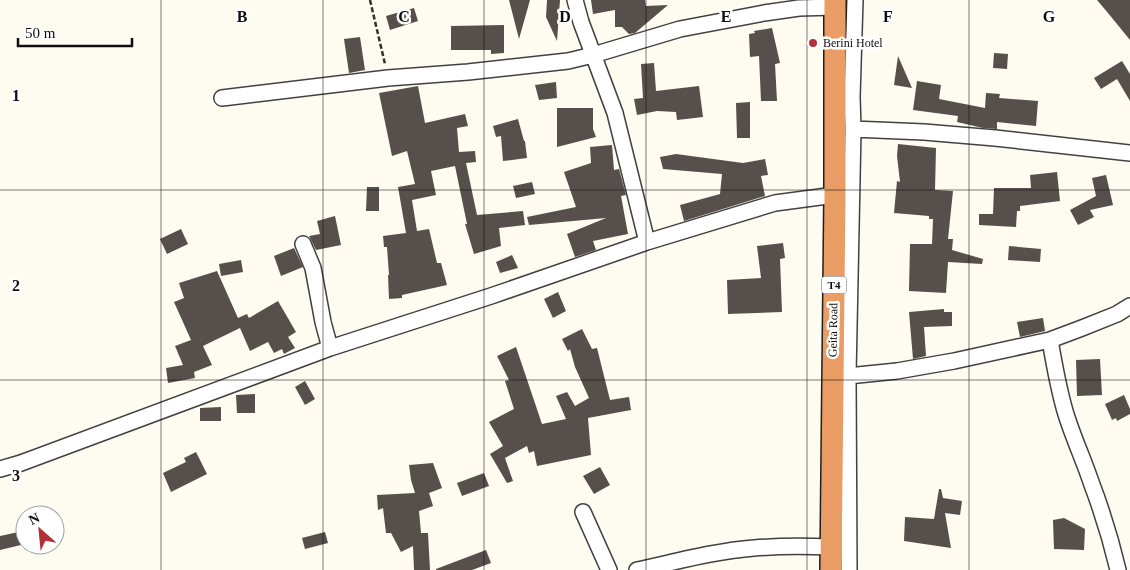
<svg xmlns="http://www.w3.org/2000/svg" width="1130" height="570" viewBox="0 0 1130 570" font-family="'Times New Roman',serif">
<rect width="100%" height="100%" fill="#fefbf0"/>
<path fill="#564f4b" d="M 509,0 L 530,0 L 519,39 Z
M 547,0 L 560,0 L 557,41 L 546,17 Z
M 591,0 L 645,0 L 646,6 L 668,5 L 635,33 L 629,34 L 622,27 L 615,27 L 615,10 L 593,14 Z
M 1097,0 L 1130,0 L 1130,40 L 1108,13 Z
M 414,8 L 418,21 L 390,30 L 386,16 Z
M 504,25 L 504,53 L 491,54 L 491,50 L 451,50 L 451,26 Z
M 772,28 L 780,63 L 775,64 L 777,101 L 761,101 L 759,56 L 750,57 L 749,34 L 755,33 L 754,31 Z
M 360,37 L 365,70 L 349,73 L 344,39 Z
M 994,53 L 1008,54 L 1007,69 L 993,68 Z
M 898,56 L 912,88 L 894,85 Z
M 1122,61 L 1130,74 L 1130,101 L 1117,79 L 1101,89 L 1094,78 Z
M 654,63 L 656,91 L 699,86 L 703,117 L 677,120 L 676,112 L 657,111 L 637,115 L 634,99 L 643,98 L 641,64 Z
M 917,81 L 941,85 L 939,99 L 985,108 L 986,93 L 1000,94 L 999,98 L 1038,101 L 1036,126 L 997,122 L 997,129 L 983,128 L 957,122 L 958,116 L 913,110 Z
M 556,82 L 557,98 L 539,100 L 535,85 Z
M 418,86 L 425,123 L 465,114 L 468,126 L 457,128 L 459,152 L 475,151 L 476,162 L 466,163 L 477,215 L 523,211 L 525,225 L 499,228 L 501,246 L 474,254 L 465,224 L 467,224 L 455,166 L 431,171 L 436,195 L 412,200 L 417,231 L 429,229 L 437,263 L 441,263 L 447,285 L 402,295 L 402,298 L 389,299 L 388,275 L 389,275 L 387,247 L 384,247 L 383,236 L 406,233 L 398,187 L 415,184 L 407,151 L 392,156 L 379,93 Z
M 750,102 L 750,138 L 737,138 L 736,103 Z
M 557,108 L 593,108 L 593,129 L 596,137 L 557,147 Z
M 518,119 L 524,141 L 525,141 L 527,158 L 503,161 L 501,136 L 496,137 L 493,126 Z
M 898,144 L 936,148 L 935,190 L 953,191 L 948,239 L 953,239 L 952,250 L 983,259 L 982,264 L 948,262 L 946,293 L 909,291 L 910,244 L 932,244 L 933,219 L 929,219 L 929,216 L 894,213 L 897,181 L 900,182 L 897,156 Z
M 612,145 L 614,170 L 619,169 L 626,195 L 621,196 L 628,234 L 593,241 L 596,250 L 575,257 L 567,234 L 606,218 L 529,225 L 527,217 L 576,207 L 564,172 L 591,163 L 590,147 Z
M 676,154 L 743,163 L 765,159 L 768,175 L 761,176 L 765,196 L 684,221 L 680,205 L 720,194 L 722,174 L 663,169 L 660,157 Z
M 1057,172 L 1060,201 L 1020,206 L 1020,211 L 1017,211 L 1016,227 L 979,225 L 979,214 L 993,214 L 994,188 L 1031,188 L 1030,175 Z
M 1106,175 L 1113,205 L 1090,210 L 1094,217 L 1078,225 L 1070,210 L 1096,196 L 1092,178 Z
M 532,182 L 535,194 L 516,198 L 513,186 Z
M 367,187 L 379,187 L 379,211 L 366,211 Z
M 335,216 L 341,245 L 316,250 L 309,236 L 320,234 L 317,221 Z
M 181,229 L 188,244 L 167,254 L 160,239 Z
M 783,243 L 785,258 L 780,259 L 782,312 L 728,314 L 727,280 L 761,278 L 757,246 Z
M 1009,246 L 1041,249 L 1040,262 L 1008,260 Z
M 294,248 L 303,267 L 281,276 L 274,256 Z
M 512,255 L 518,268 L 500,273 L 496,262 Z
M 241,260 L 243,272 L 221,276 L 219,264 Z
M 217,271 L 238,318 L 247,314 L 249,318 L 278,301 L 296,332 L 288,337 L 295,348 L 284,354 L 282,349 L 274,353 L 268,342 L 250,351 L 240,328 L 203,346 L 212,365 L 194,372 L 195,378 L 168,383 L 166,368 L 183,365 L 175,346 L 191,340 L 174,302 L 184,298 L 179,283 Z
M 558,292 L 566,311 L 553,318 L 544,299 Z
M 944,309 L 944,312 L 952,312 L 952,326 L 924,327 L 926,356 L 913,359 L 909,312 Z
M 1043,318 L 1045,331 L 1020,337 L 1017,322 Z
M 582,329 L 592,349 L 597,348 L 610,400 L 629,397 L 631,410 L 588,418 L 591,455 L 537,466 L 534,451 L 529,453 L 527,446 L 505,458 L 513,481 L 507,483 L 490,454 L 503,446 L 489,422 L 514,409 L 505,381 L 509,380 L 497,356 L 516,347 L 542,424 L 566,419 L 556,396 L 567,392 L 575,406 L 589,398 L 575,367 L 570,349 L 568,351 L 562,339 Z
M 1100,359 L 1102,395 L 1077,396 L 1076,360 Z
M 305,381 L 315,399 L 305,405 L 295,387 Z
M 255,394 L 255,413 L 237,413 L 236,395 Z
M 1124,395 L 1130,409 L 1130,414 L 1117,421 L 1116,418 L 1112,420 L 1105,404 Z
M 221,407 L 221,421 L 200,421 L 200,408 Z
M 196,452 L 207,474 L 171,492 L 163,473 L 186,462 L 184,458 Z
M 433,463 L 442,488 L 429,493 L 433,506 L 419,511 L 421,533 L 428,533 L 430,570 L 414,570 L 413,546 L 401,552 L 391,533 L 386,533 L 383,508 L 378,510 L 377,495 L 415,493 L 411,480 L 409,465 Z
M 600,467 L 610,485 L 594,494 L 583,476 Z
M 484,473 L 489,486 L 462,496 L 457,483 Z
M 939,489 L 941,489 L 943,498 L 962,501 L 960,515 L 945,513 L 951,548 L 904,541 L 905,517 L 934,519 Z
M 1064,518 L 1085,529 L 1084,550 L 1054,549 L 1053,520 Z
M 23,531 L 25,544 L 0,550 L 0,536 Z
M 325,532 L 328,543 L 305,549 L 302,538 Z
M 486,550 L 491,563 L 472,570 L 436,570 L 436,569 Z"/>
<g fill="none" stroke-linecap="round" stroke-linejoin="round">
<g stroke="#414141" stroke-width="18">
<path id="minor" d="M 575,0 L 581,22 L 615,113 L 647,242
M 222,98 L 388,78 L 468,72 L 568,61 L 593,55 L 680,29 L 764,13 L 799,8 L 835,7
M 853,129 L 924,132 L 995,138 L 1130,153
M 303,244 L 313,268 L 323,322 L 330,348
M 1050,340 C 1054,363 1058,387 1065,411 C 1072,435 1083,458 1091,482 C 1102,511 1111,540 1118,570
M 848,376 L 897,371 L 954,361 L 1050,340 L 1082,328 L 1117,314 L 1130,306
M 0,469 L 21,463 L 330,348 L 491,296 L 647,242 L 775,203 L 835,195
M 583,512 L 609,570
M 637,570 C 675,562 715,551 754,548 C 779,546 805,546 830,547
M 849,570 L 848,376 L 853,129 L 852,97 L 855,0"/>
</g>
<g stroke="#1f1f1f" stroke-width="24">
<path id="highway" d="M 831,570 L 835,195 L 835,0"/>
</g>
<path stroke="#303030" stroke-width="2.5" stroke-dasharray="5 2.5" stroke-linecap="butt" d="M 370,0 L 385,64"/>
<use href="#minor" stroke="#fff" stroke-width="15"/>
<use href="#highway" stroke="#e99c63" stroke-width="21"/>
</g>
<path fill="none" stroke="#0e0e0e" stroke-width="1" stroke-opacity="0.55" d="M 161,0 L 161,570M 323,0 L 323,570M 484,0 L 484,570M 646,0 L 646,570M 807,0 L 807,570M 969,0 L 969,570M 0,190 L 1130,190M 0,380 L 1130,380"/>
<circle fill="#b3303b" stroke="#fff" stroke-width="2" cx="813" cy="43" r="5"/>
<g text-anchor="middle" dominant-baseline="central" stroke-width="5" stroke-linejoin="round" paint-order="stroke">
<rect fill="#fff" stroke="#565656" stroke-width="1" x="821.5" y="276.5" width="25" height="17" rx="4"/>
<g font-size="11" font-weight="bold" fill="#0e0e0e">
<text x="834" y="285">T4</text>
</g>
<g font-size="12" fill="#0e0e0e" stroke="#fff" text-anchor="start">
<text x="823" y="43">Berini Hotel</text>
</g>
<g font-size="12" fill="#0e0e0e" stroke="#fff">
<text transform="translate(833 330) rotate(-89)">Geita Road</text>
</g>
</g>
<g font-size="16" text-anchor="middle" font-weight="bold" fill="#0e0e0e" stroke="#fff" stroke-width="5" stroke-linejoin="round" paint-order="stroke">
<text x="242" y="22">B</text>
<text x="404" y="22">C</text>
<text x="565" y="22">D</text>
<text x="726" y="22">E</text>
<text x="888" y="22">F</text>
<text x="1049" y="22">G</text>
<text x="16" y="101">1</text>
<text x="16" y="291">2</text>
<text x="16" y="481">3</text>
</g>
<g transform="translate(40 530) rotate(333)"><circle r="24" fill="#ffffff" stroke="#9f9f9f"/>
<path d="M0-4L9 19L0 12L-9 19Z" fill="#b3303b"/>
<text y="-8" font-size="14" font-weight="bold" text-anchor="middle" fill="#0e0e0e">N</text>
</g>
<path d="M18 38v8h114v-8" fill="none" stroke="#0e0e0e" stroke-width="2.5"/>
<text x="25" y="38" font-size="15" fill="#0e0e0e" stroke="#ffffff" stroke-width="4" paint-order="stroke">50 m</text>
</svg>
